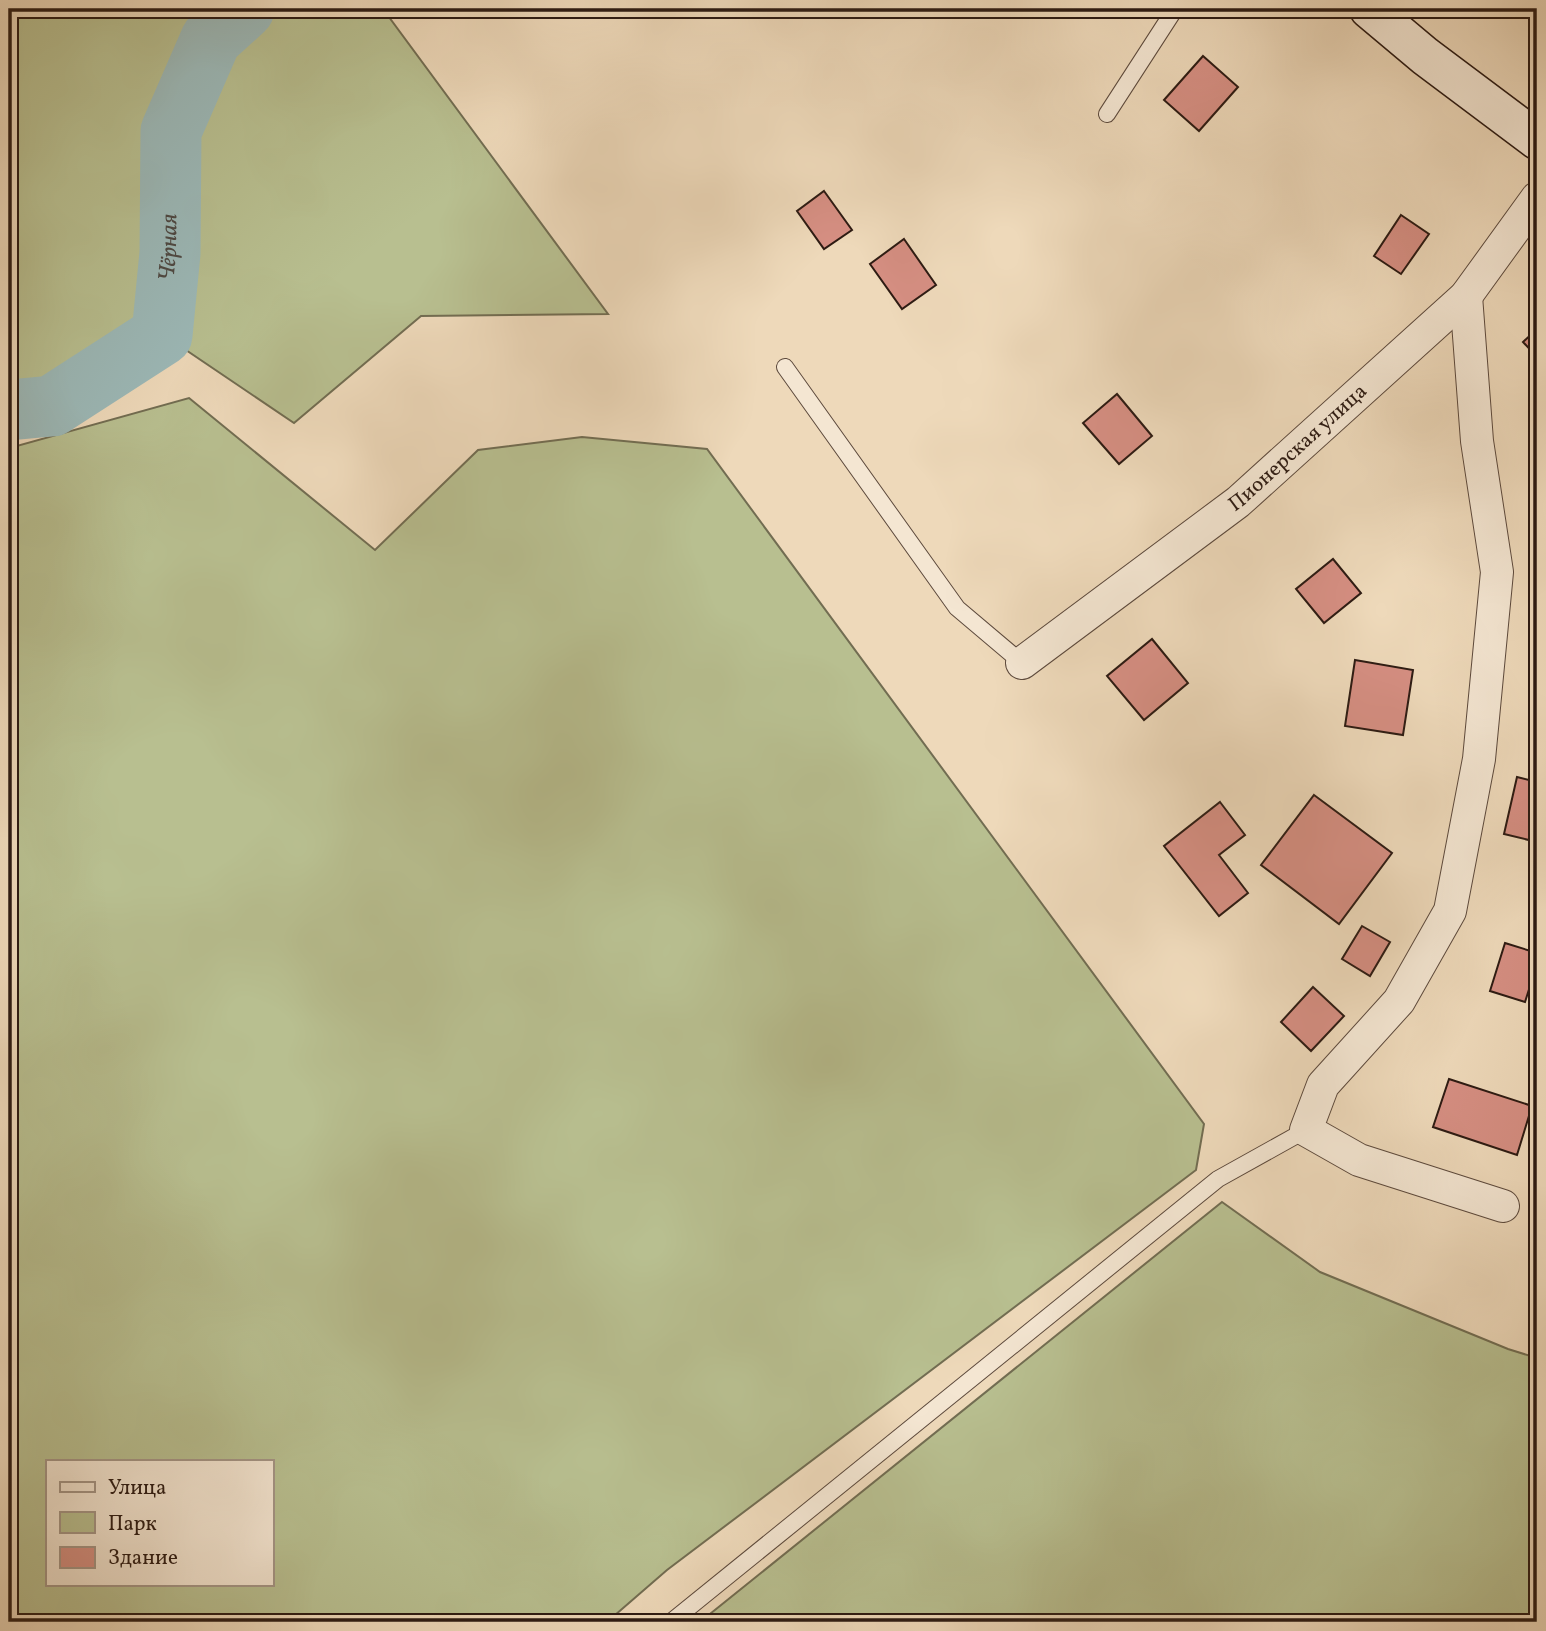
<svg xmlns="http://www.w3.org/2000/svg" width="1546" height="1631" viewBox="0 0 1546 1631" font-family="Vollkorn,serif">
<rect width="100%" height="100%" fill="#eed9ba"/>
<filter id="stains"><feTurbulence type="fractalNoise" baseFrequency=".00286" numOctaves="4"/><feColorMatrix values="0 0 0 0 .2 0 0 0 0 .09 0 0 0 0 .02 0 0 0 .5 -.17"/></filter>
<radialGradient id="worn" r=".72"><stop offset=".6" stop-color="#630" stop-opacity="0"/><stop offset="1" stop-color="#630" stop-opacity=".3"/></radialGradient>
<path fill="#b8bf90" stroke="#726d52" stroke-width="2" fill-rule="evenodd" d="M 9,9 L 383,9 L 608,314 L 421,316 L 294,423 L 137,317 L 43,380 L 9,384 Z
M 189,398 L 375,550 L 478,450 L 582,437 L 707,449 L 1204,1124 L 1196,1170 L 667,1570 L 607,1622 L 9,1622 L 9,458 L 13,447 ZM 47,1461 L 271,1461 L 271,1584 L 47,1584 Z
M 1222,1202 L 1320,1272 L 1508,1349 L 1537,1358 L 1537,1622 L 700,1622 Z"/>
<g fill="none" stroke-linecap="round" stroke-linejoin="round">
<path stroke="#9cb9b8" stroke-width="61" id="s1" d="M 9,410 L 52,406 L 162,335 L 170,253 L 171,131 L 211,39 L 244,9"/>
</g>
<path fill="#d68f83" stroke="#2d1b13" stroke-width="2" d="M 1203,56 L 1238,87 L 1199,131 L 1164,100 Z
M 824,191 L 852,230 L 824,249 L 797,211 Z
M 1401,215 L 1429,234 L 1401,274 L 1374,256 Z
M 904,239 L 936,285 L 902,309 L 870,264 Z
M 1537,329 L 1537,357 L 1523,342 Z
M 1117,394 L 1152,436 L 1119,464 L 1083,423 Z
M 1333,559 L 1361,593 L 1324,623 L 1296,589 Z
M 1152,639 L 1188,683 L 1144,720 L 1107,676 Z
M 1355,660 L 1413,670 L 1403,735 L 1345,726 Z
M 1517,777 L 1537,782 L 1537,842 L 1504,834 Z
M 1314,795 L 1392,853 L 1339,924 L 1261,865 Z
M 1220,802 L 1245,835 L 1219,855 L 1248,893 L 1219,916 L 1164,846 Z
M 1362,926 L 1390,942 L 1370,976 L 1342,959 Z
M 1505,943 L 1537,953 L 1537,964 L 1525,1002 L 1490,991 Z
M 1313,987 L 1344,1016 L 1311,1051 L 1281,1022 Z
M 1449,1079 L 1532,1106 L 1517,1155 L 1433,1127 Z"/>
<g fill="none" stroke-linecap="round" stroke-linejoin="round">
<g stroke="#5d4a3d" stroke-width="18">
<path id="service" d="M 1107,114 L 1175,9
M 785,367 L 957,608 L 1022,663
M 671,1622 L 1218,1179 L 1306,1130"/>
</g>
<g stroke="#5d4a3d" stroke-width="34">
<g id="minor">
<path d="M 1466,296 L 1477,441 L 1497,572 L 1479,759 L 1450,911 L 1399,1001 L 1323,1085 L 1306,1130 L 1359,1160 L 1503,1206"/>
<path id="s2" d="M 1022,663 L 1238,502 L 1466,296 L 1537,198"/>
</g>
</g>
<g stroke="#2d1b13" stroke-width="41">
<path id="secondary" d="M 1369,9 L 1425,56 L 1537,140"/>
</g>
<use href="#service" stroke="#f4e6d2" stroke-width="16"/>
<use href="#minor" stroke="#f4e6d2" stroke-width="32"/>
<use href="#secondary" stroke="#f4e6d2" stroke-width="38"/>
</g>
<g text-anchor="middle" dominant-baseline="central" stroke-width="5" stroke-linejoin="round" paint-order="stroke">
<g font-size="21" fill="#2d1b13" stroke="#f4e6d2">
<text stroke="none"><textPath href="#s2" startOffset="350">Пионерская улица</textPath></text>
</g>
<g font-size="23" font-style="italic" fill="#4e4a45" stroke="#f4e6d2">
<text stroke="none"><textPath href="#s1" startOffset="262">Чёрная</textPath></text>
</g>
</g>
<rect width="1546" height="1631" fill="none" stroke="#eed9ba" stroke-width="35"/>
<rect x="10" y="10" width="1525" height="1610" fill="none" stroke="#2d1b13" stroke-width="3.5"/>
<rect x="18" y="18" width="1511" height="1596" fill="none" stroke="#2d1b13" stroke-width="2"/>
<rect x="46" y="1460" width="228" height="126" fill="#f4e6d2" stroke="#a49586" stroke-width="2"/>
<rect x="60" y="1482" width="35" height="10" fill="#f4e6d2" stroke="#a49586" stroke-width="2"/>
<text x="108" y="1494" font-size="21" fill="#2d1b13">Улица</text>
<rect x="60" y="1512" width="35" height="21" fill="#b8bf90" stroke="#a49586" stroke-width="2"/>
<text x="108" y="1530" font-size="21" fill="#2d1b13">Парк</text>
<rect x="60" y="1547" width="35" height="21" fill="#d68f83" stroke="#a49586" stroke-width="2"/>
<text x="108" y="1564" font-size="21" fill="#2d1b13">Здание</text>
<rect width="100%" height="100%" filter="url(#stains)"/>
<rect width="100%" height="100%" fill="url(#worn)"/>
</svg>
